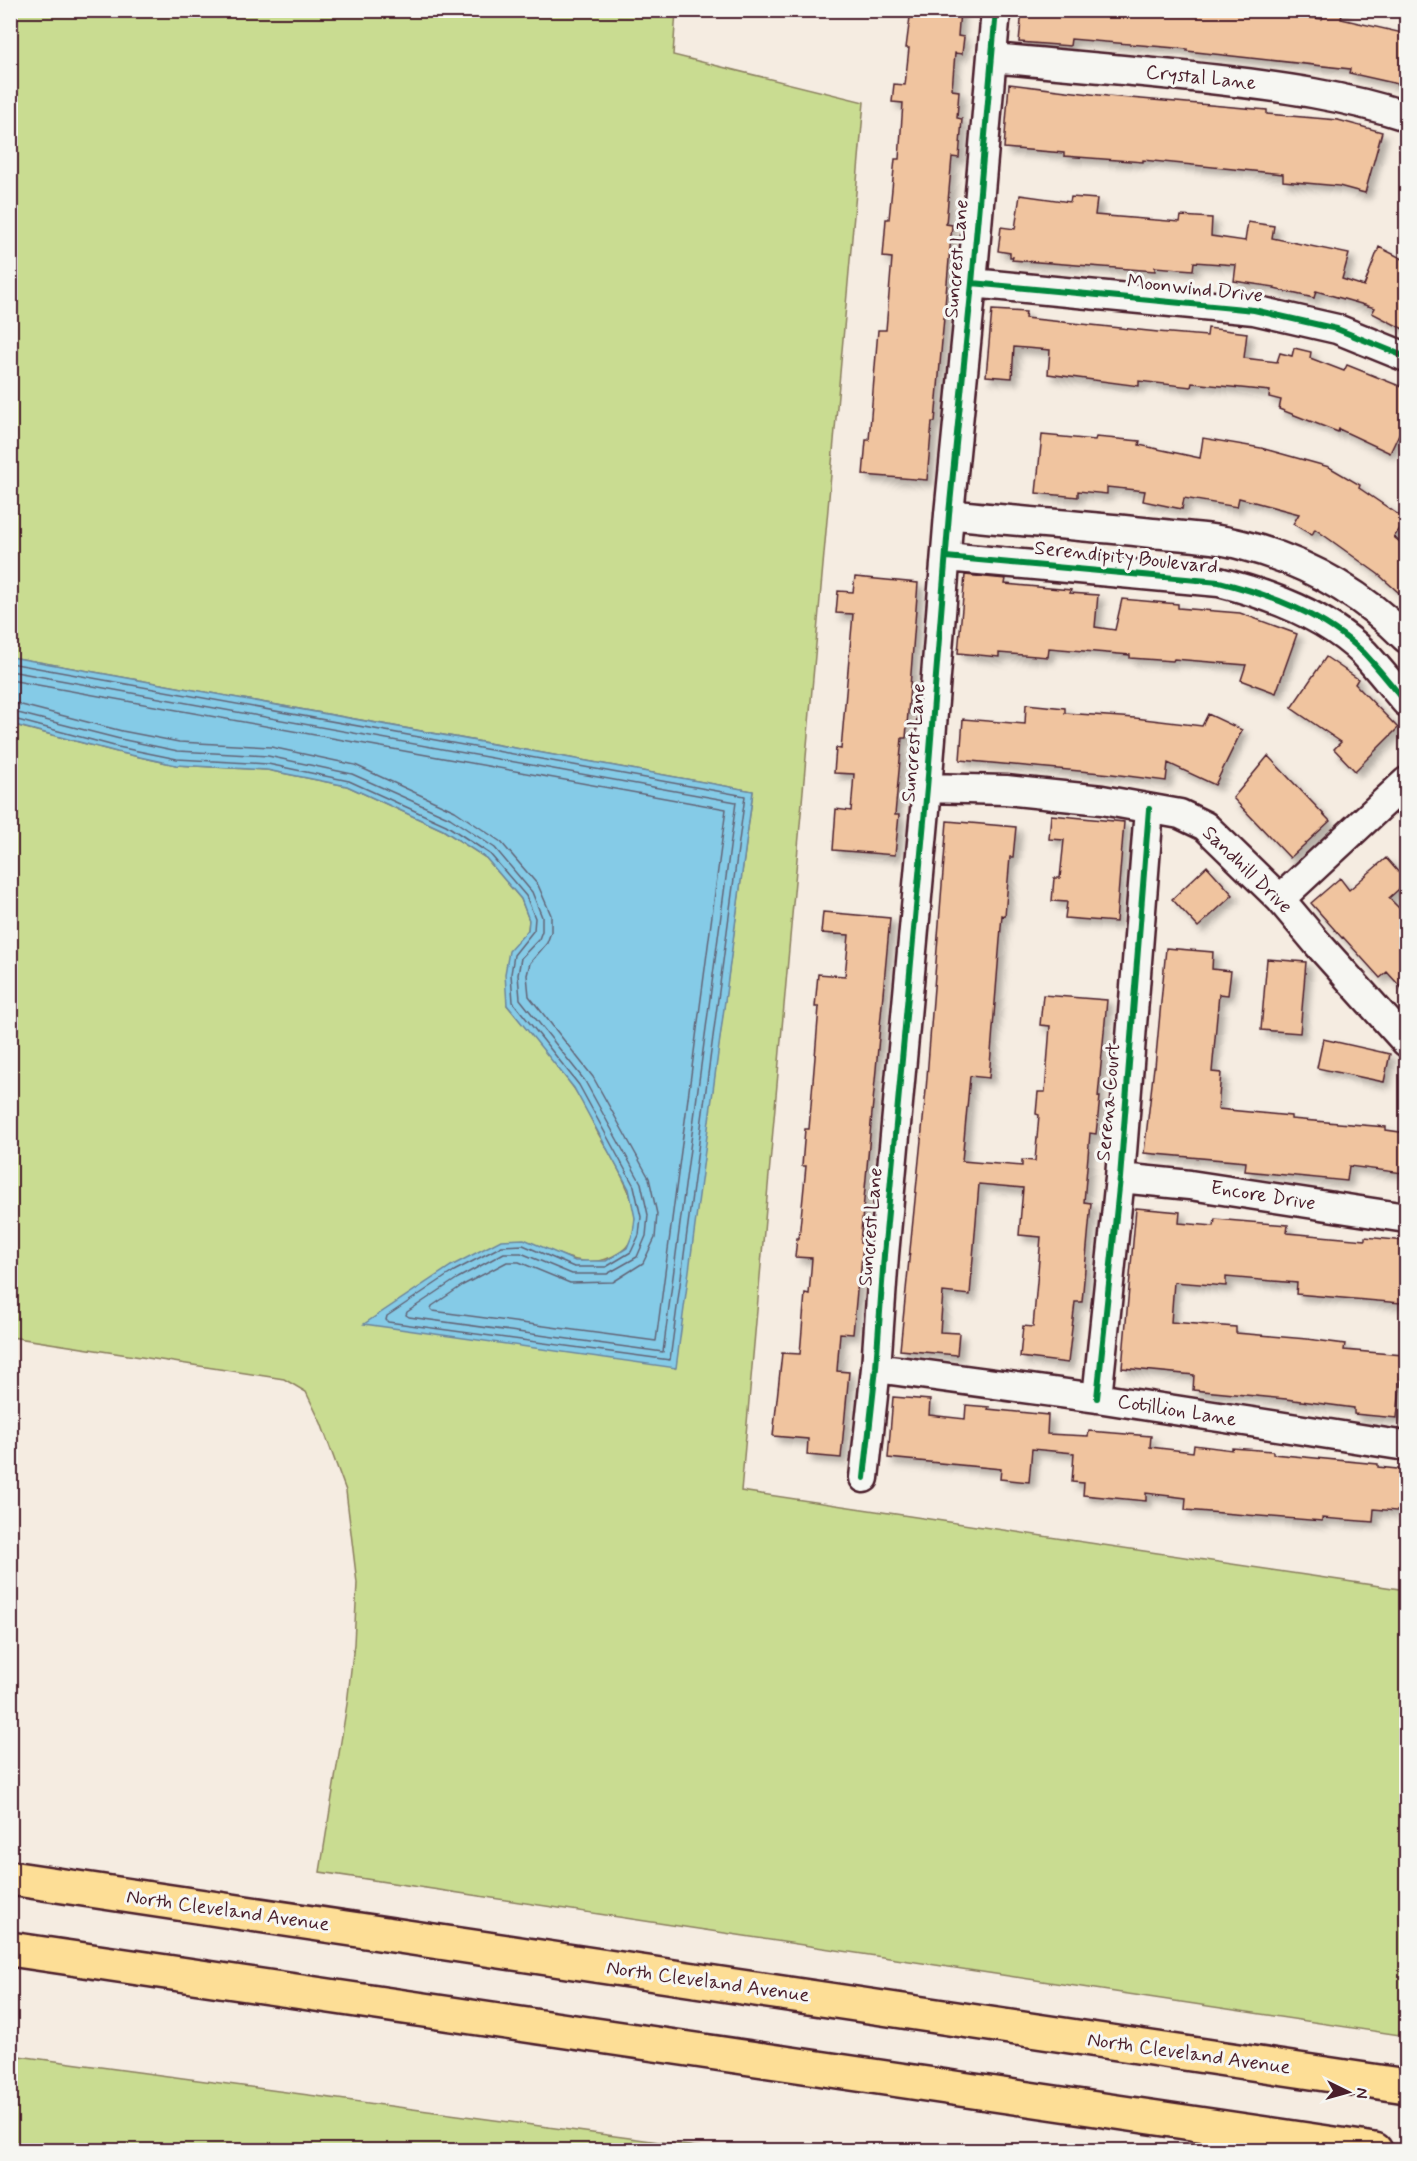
<svg xmlns="http://www.w3.org/2000/svg" width="1417" height="2161" viewBox="0 0 1417 2161" font-family="Mynerve,sans-serif">
<defs>
<filter id="shadow"><feDropShadow dx="5.5" dy="5.5" stdDeviation="3" flood-color="#0004"/></filter>
</defs>
<rect width="100%" height="100%" fill="#f5ece1"/>
<filter id="ink" filterUnits="userSpaceOnUse"><feTurbulence type="fractalNoise" baseFrequency=".0167" numOctaves="2"/><feDisplacementMap in="SourceGraphic" scale="12" xChannelSelector="R" yChannelSelector="G"/><feConvolveMatrix kernelMatrix="1 2 1 2 8 2 1 2 1" color-interpolation-filters="sRGB"/></filter>
<g filter="url(#ink)">
<path fill="#c9dc91" stroke="#8a7e5e" stroke-width="1.5" d="M 11,11 L 676,11 L 673,55 L 864,102 L 741,1491 L 1406,1590 L 1406,2036 L 320,1872 L 347,1704 L 354,1644 L 357,1583 L 346,1491 L 321,1423 L 306,1392 L 284,1379 L 11,1337 L 10,724 L 117,752 L 176,765 L 267,770 L 347,786 L 443,830 L 486,858 L 521,899 L 529,920 L 528,930 L 523,937 L 507,1005 C 529,1032 552,1058 573,1087 C 583,1101 591,1119 599,1135 C 615,1163 659,1228 619,1253 C 598,1266 580,1263 558,1254 L 675,1368 L 753,791 L 11,657 Z
M 11,2055 L 719,2150 L 11,2150 Z"/>
<path fill="#85cbe7" stroke="#6d869c" stroke-width="1.5" d="M 11,657 L 753,791 L 676,1368 L 364,1324 L 451,1266 L 501,1240 L 524,1239 L 575,1261 L 606,1261 L 627,1248 L 633,1233 L 635,1218 L 629,1189 L 574,1088 L 507,1005 L 505,974 L 509,951 L 528,930 L 529,920 L 521,899 L 486,858 L 443,830 L 347,786 L 267,770 L 176,765 L 117,752 L 11,724 Z"/>
<g fill="none" stroke-linecap="round" stroke-linejoin="round">
<path stroke="#626476" stroke-width="1.5" d="M 10,663 L 745,796 L 670,1360 L 388,1322 L 386,1320 L 387,1316 L 454,1271 L 502,1246 L 523,1245 L 574,1267 L 606,1267 L 631,1252 L 639,1235 L 641,1217 L 634,1186 L 579,1085 L 513,1002 L 511,974 L 514,955 L 534,930 L 535,918 L 526,896 L 490,854 L 446,825 L 349,781 L 268,764 L 177,759 L 118,747 L 10,718
M 10,671 L 736,802 L 663,1352 L 409,1317 L 406,1315 L 407,1312 L 458,1278 L 504,1253 L 521,1253 L 572,1274 L 607,1274 L 637,1257 L 646,1236 L 648,1215 L 641,1183 L 585,1081 L 520,999 L 518,975 L 521,958 L 539,939 L 542,931 L 542,917 L 532,892 L 495,848 L 450,818 L 352,774 L 268,756 L 178,751 L 120,739 L 10,711
M 10,680 L 726,809 L 656,1341 L 433,1311 L 431,1309 L 432,1306 L 463,1285 L 507,1262 L 519,1262 L 570,1283 L 613,1282 L 643,1263 L 655,1238 L 657,1214 L 649,1178 L 593,1077 L 529,996 L 527,975 L 530,963 L 547,943 L 551,932 L 551,915 L 538,885 L 501,842 L 455,811 L 355,765 L 271,747 L 179,742 L 122,731 L 10,702"/>
</g>
<path fill="#f0c49f" stroke="#4a1f2b" stroke-width="1.5" filter="url(#shadow)" d="M 922,10 L 960,10 L 958,36 L 964,37 L 962,54 L 955,53 L 952,90 L 959,91 L 957,118 L 962,119 L 959,158 L 952,157 L 946,224 L 952,225 L 935,422 L 932,422 L 927,480 L 863,475 L 866,440 L 869,440 L 878,330 L 886,330 L 892,258 L 883,257 L 886,219 L 889,219 L 895,159 L 899,159 L 903,103 L 892,102 L 894,84 L 905,85 L 909,48 L 906,48 L 910,17 L 921,18 Z
M 1022,10 L 1287,10 L 1286,15 L 1322,19 L 1323,10 L 1343,10 L 1341,19 L 1407,34 L 1407,86 L 1349,73 L 1350,69 L 1187,51 L 1187,49 L 1071,39 L 1070,46 L 1019,42 Z
M 1009,84 L 1107,96 L 1267,110 L 1267,114 L 1338,120 L 1382,132 L 1365,193 L 1339,186 L 1283,181 L 1283,174 L 1143,160 L 1143,162 L 1064,156 L 1064,153 L 1004,148 Z
M 1020,195 L 1070,202 L 1071,197 L 1097,199 L 1095,215 L 1180,222 L 1181,216 L 1212,218 L 1211,236 L 1245,241 L 1248,222 L 1274,226 L 1272,238 L 1349,254 L 1342,279 L 1364,286 L 1379,247 L 1407,261 L 1407,331 L 1372,313 L 1375,308 L 1316,291 L 1314,298 L 1274,289 L 1275,287 L 1234,281 L 1236,265 L 1194,262 L 1193,270 L 1155,267 L 1155,271 L 1012,260 L 1013,257 L 1010,257 L 1010,253 L 998,251 L 1001,227 L 1015,229 Z
M 992,310 L 1026,312 L 1025,318 L 1158,332 L 1207,336 L 1208,328 L 1247,333 L 1244,358 L 1277,362 L 1280,353 L 1292,356 L 1294,348 L 1311,352 L 1310,358 L 1344,371 L 1347,365 L 1407,389 L 1407,417 L 1390,453 L 1339,429 L 1338,432 L 1279,409 L 1281,400 L 1269,397 L 1270,391 L 1192,383 L 1191,387 L 1139,381 L 1139,386 L 1048,374 L 1050,350 L 1014,347 L 1012,378 L 986,376 Z
M 1042,435 L 1095,440 L 1096,437 L 1140,441 L 1139,445 L 1200,458 L 1203,438 L 1261,448 L 1329,467 L 1360,485 L 1359,488 L 1406,520 L 1394,537 L 1407,548 L 1407,600 L 1378,574 L 1315,529 L 1312,535 L 1293,524 L 1299,514 L 1239,498 L 1237,507 L 1184,498 L 1182,509 L 1143,501 L 1145,491 L 1107,487 L 1107,494 L 1078,491 L 1078,497 L 1036,493 Z
M 965,575 L 1006,579 L 1005,584 L 1071,590 L 1070,593 L 1098,595 L 1095,627 L 1115,630 L 1122,599 L 1178,604 L 1178,608 L 1240,613 L 1297,634 L 1276,693 L 1241,680 L 1246,665 L 1174,659 L 1173,661 L 1130,658 L 1130,655 L 1049,648 L 1048,657 L 999,653 L 999,657 L 958,653 Z
M 855,577 L 918,583 L 906,738 L 902,738 L 895,815 L 899,815 L 895,855 L 833,850 L 836,809 L 851,811 L 854,774 L 834,773 L 836,748 L 841,749 L 853,614 L 836,613 L 838,591 L 853,592 Z
M 1326,657 L 1358,679 L 1355,684 L 1398,728 L 1355,771 L 1334,749 L 1341,742 L 1291,708 Z
M 1026,704 L 1065,708 L 1065,713 L 1135,718 L 1202,726 L 1208,714 L 1242,730 L 1215,785 L 1168,763 L 1166,781 L 1112,774 L 960,760 L 963,719 L 1025,724 Z
M 1268,756 L 1330,821 L 1290,858 L 1233,798 Z
M 1051,815 L 1124,822 L 1116,922 L 1065,918 L 1067,902 L 1052,901 L 1054,878 L 1060,878 L 1064,840 L 1049,839 Z
M 947,821 L 1016,827 L 1013,857 L 1010,857 L 1005,916 L 1002,915 L 989,1078 L 970,1076 L 962,1161 L 1022,1166 L 1022,1160 L 1035,1161 L 1039,1115 L 1036,1114 L 1038,1092 L 1045,1092 L 1050,1026 L 1040,1025 L 1043,995 L 1107,1000 L 1098,1097 L 1100,1097 L 1096,1134 L 1090,1133 L 1084,1202 L 1091,1203 L 1082,1302 L 1075,1302 L 1068,1363 L 1020,1357 L 1023,1326 L 1033,1327 L 1041,1237 L 1019,1235 L 1023,1188 L 979,1184 L 970,1295 L 943,1292 L 940,1332 L 959,1333 L 957,1355 L 900,1350 L 926,1090 Z
M 1386,858 L 1407,882 L 1389,898 L 1407,916 L 1407,994 L 1387,972 L 1380,978 L 1343,937 L 1342,938 L 1311,903 L 1340,878 L 1349,890 Z
M 1207,866 L 1233,895 L 1198,927 L 1172,899 Z
M 823,912 L 890,918 L 860,1243 L 863,1243 L 860,1280 L 858,1280 L 853,1334 L 840,1333 L 837,1371 L 849,1372 L 841,1458 L 807,1455 L 808,1439 L 773,1436 L 782,1353 L 800,1354 L 805,1293 L 809,1294 L 812,1258 L 795,1257 L 797,1238 L 799,1238 L 806,1166 L 802,1166 L 805,1129 L 809,1129 L 815,1057 L 819,1007 L 815,1007 L 818,974 L 845,976 L 849,935 L 821,933 Z
M 1166,948 L 1213,952 L 1212,969 L 1231,971 L 1228,995 L 1219,994 L 1212,1072 L 1221,1073 L 1218,1109 L 1291,1116 L 1291,1119 L 1386,1127 L 1386,1130 L 1407,1133 L 1403,1173 L 1349,1166 L 1347,1181 L 1245,1171 L 1246,1162 L 1144,1153 L 1154,1067 L 1155,1067 Z
M 1267,959 L 1306,962 L 1300,1033 L 1261,1030 Z
M 1323,1039 L 1390,1054 L 1384,1082 L 1317,1068 Z
M 1136,1208 L 1180,1212 L 1179,1223 L 1214,1226 L 1215,1219 L 1250,1222 L 1288,1225 L 1287,1233 L 1365,1240 L 1365,1237 L 1406,1241 L 1401,1303 L 1296,1294 L 1297,1283 L 1226,1277 L 1226,1286 L 1174,1282 L 1171,1322 L 1236,1327 L 1236,1333 L 1307,1339 L 1345,1344 L 1344,1350 L 1403,1355 L 1397,1418 L 1354,1414 L 1354,1408 L 1286,1399 L 1193,1390 L 1194,1375 L 1122,1368 Z
M 893,1397 L 930,1400 L 929,1415 L 965,1419 L 966,1405 L 989,1407 L 988,1409 L 1048,1415 L 1047,1434 L 1088,1436 L 1089,1431 L 1151,1436 L 1150,1447 L 1193,1452 L 1194,1445 L 1232,1450 L 1232,1448 L 1273,1451 L 1273,1454 L 1378,1464 L 1378,1467 L 1407,1470 L 1407,1512 L 1374,1509 L 1373,1522 L 1322,1518 L 1322,1521 L 1185,1510 L 1186,1498 L 1146,1493 L 1146,1501 L 1083,1495 L 1084,1483 L 1072,1482 L 1074,1453 L 1032,1449 L 1029,1482 L 1000,1479 L 1001,1469 L 888,1458 Z"/>
<g fill="none" stroke-linecap="round" stroke-linejoin="round">
<g stroke="#4a1f2b" stroke-width="33">
<path id="minor" d="M 992,58 C 1067,65 1143,71 1219,80 C 1282,87 1345,96 1406,116
M 972,283 L 1254,310 L 1337,329 L 1406,357
M 949,514 C 1017,522 1084,525 1152,533 C 1182,536 1213,537 1242,545 C 1305,561 1360,592 1406,638
M 946,557 L 1219,582 C 1271,595 1325,615 1364,653 C 1379,669 1392,686 1406,702
M 927,788 L 1006,790 L 1102,800 L 1180,814 L 1205,826 L 1280,899 L 1317,943 L 1406,1042
M 1280,899 L 1406,782
M 1120,1178 L 1190,1185 L 1406,1218
M 876,1368 L 1097,1398 L 1406,1446
M 1097,1398 L 1120,1178 L 1149,809
M 864,1478 L 876,1368 L 884,1255 L 927,788 L 949,514 L 972,283 L 996,10"/>
</g>
<g stroke="#4a1f2b" stroke-width="38">
<path id="major" d="M 10,1878 L 1406,2086
M 10,1949 L 1375,2150"/>
</g>
<use href="#minor" stroke="#f6f6f2" stroke-width="28"/>
<use href="#major" stroke="#fdde96" stroke-width="33"/>
<g stroke="#f6f6f2" stroke-width="10">
<path id="cycleway" d="M 972,283 L 1254,310 L 1337,329 L 1406,357
M 946,557 L 1219,582 C 1271,595 1325,615 1364,653 C 1379,669 1392,686 1406,702
M 1097,1398 L 1120,1178 L 1149,809
M 864,1478 L 876,1368 L 884,1255 L 927,788 L 949,514 L 972,283 L 996,10"/>
</g>
<use href="#cycleway" stroke="#00873e" stroke-width="6"/>
</g>
</g>
<g text-anchor="middle" dominant-baseline="central" stroke-width="6" stroke-linejoin="round" paint-order="stroke">
<g font-size="20" fill="#4a1f2b" stroke="#f6f6f2">
<text transform="translate(1201 78) rotate(6)">Crystal Lane</text>
<text transform="translate(957 259) rotate(-85)">Suncrest Lane</text>
<text transform="translate(1195 289) rotate(6)">Moonwind Drive</text>
<text transform="translate(1126 558) rotate(6)">Serendipity Boulevard</text>
<text transform="translate(914 743) rotate(-85)">Suncrest Lane</text>
<text transform="translate(1247 870) rotate(44)">Sandhill Drive</text>
<text transform="translate(1109 1102) rotate(-85)">Serena Court</text>
<text transform="translate(1263 1196) rotate(9)">Encore Drive</text>
<text transform="translate(871 1227) rotate(-85)">Suncrest Lane</text>
<text transform="translate(1177 1411) rotate(9)">Cotillion Lane</text>
<text transform="translate(228 1911) rotate(8)">North Cleveland Avenue</text>
<text transform="translate(708 1982) rotate(8)">North Cleveland Avenue</text>
<text transform="translate(1189 2054) rotate(8)">North Cleveland Avenue</text>
</g>
</g>
<rect width="1417" height="2161" fill="none" stroke="#f6f6f2" stroke-width="36"/>
<rect x="18" y="18" width="1381" height="2125" fill="none" stroke="#4a1f2b" stroke-width="2" filter="url(#ink)"/>
<g transform="translate(1348 2092) rotate(95)" stroke="#f6f6f2" stroke-width="4.5" paint-order="stroke">
<path d="M0-4.5L10 22L0 15L-10 22Z" fill="#4a1f2b"/>
<text y="-9" font-size="16" font-weight="bold" text-anchor="middle" fill="#4a1f2b">N</text>
</g>
</svg>
